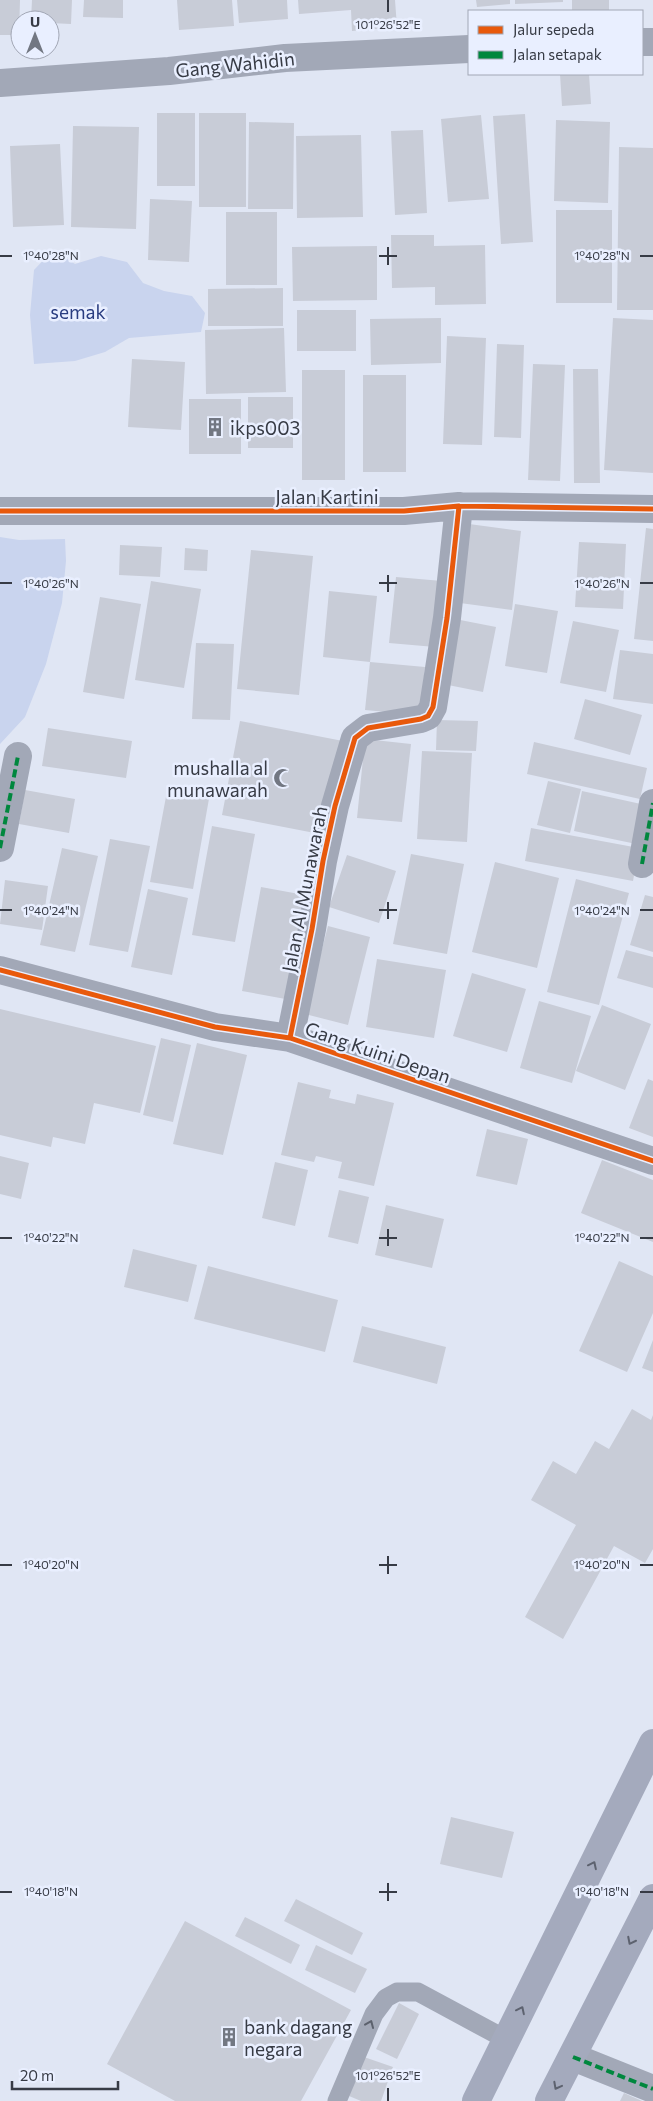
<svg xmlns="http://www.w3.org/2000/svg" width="653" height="2101" viewBox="0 0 653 2101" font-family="Commissioner,sans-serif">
<rect width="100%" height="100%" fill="#e0e6f4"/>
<path fill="#c9d4ee" d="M 53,250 L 75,264 L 101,256 L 127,262 L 143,283 L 164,291 L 192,296 L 205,313 L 201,332 L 129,338 L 105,352 L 75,361 L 34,364 L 30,315 L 34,270 Z
M 0,537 L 19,540 L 65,539 L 66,561 L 62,603 L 46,664 L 25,717 L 0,744 Z"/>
<path fill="#c8ccd7" d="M 0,0 L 20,0 L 19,35 L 0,35 Z
M 32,0 L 72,0 L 71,24 L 50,23 L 50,20 L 31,20 Z
M 84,0 L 123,0 L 123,18 L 83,17 Z
M 177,0 L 232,0 L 234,26 L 179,30 Z
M 237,0 L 287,0 L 288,19 L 239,23 Z
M 298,0 L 395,0 L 397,27 L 352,31 L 351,10 L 299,14 Z
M 476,0 L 510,0 L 510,4 L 477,7 Z
M 515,0 L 563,0 L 563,2 L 515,4 Z
M 572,0 L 609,0 L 609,10 L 572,11 Z
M 560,74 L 589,74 L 591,104 L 562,106 Z
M 157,113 L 195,113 L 195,186 L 157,186 Z
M 199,113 L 246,113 L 246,207 L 199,207 Z
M 525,114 L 533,242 L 501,244 L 493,116 Z
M 481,115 L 489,199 L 448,202 L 441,119 Z
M 556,120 L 610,122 L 608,203 L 554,201 Z
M 249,122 L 294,123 L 293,209 L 248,209 Z
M 73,126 L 139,127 L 136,229 L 71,227 Z
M 423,130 L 427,213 L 395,215 L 391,131 Z
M 361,135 L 363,217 L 297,218 L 296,136 Z
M 60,144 L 64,225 L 13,227 L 10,146 Z
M 619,147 L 653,148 L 653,310 L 617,310 Z
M 150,199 L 192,201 L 189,262 L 148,260 Z
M 556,210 L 612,210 L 612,303 L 556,303 Z
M 226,212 L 277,212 L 277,285 L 226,285 Z
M 391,235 L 434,235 L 434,246 L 485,245 L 486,304 L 435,305 L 435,287 L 392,288 Z
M 377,246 L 377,300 L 293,301 L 292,247 Z
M 283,288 L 283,326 L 208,326 L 208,289 Z
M 297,310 L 356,310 L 356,351 L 297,351 Z
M 441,318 L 441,363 L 371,365 L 370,319 Z
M 613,318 L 653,320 L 653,473 L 604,470 Z
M 284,328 L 286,392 L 206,394 L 205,330 Z
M 447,336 L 486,338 L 482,445 L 443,444 Z
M 497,344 L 524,345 L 521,438 L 494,437 Z
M 132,359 L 185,362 L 181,430 L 128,427 Z
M 533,364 L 565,365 L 560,481 L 528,480 Z
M 573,369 L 598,369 L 600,483 L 574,483 Z
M 302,370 L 345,370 L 345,480 L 302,480 Z
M 363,375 L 406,375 L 406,472 L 363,472 Z
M 248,397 L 293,397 L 293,448 L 248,448 Z
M 189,399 L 241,399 L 241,454 L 189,454 Z
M 469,524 L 521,531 L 512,610 L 460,603 Z
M 646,528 L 653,529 L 653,641 L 634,639 Z
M 579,542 L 626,544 L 623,609 L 575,607 Z
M 120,545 L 162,547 L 160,577 L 119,575 Z
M 185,548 L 208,550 L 207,571 L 184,570 Z
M 251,550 L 313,556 L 299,695 L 237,689 Z
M 396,577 L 442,581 L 435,647 L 389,643 Z
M 151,581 L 201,589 L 184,688 L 135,680 Z
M 329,591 L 377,596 L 370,662 L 323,657 Z
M 100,597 L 141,604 L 124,699 L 83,692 Z
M 515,604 L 558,611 L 547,673 L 505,666 Z
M 455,619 L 496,627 L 483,692 L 443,684 Z
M 573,621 L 619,630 L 606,692 L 560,683 Z
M 196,643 L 234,644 L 230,720 L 192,719 Z
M 620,650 L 653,654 L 653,704 L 613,699 Z
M 370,662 L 425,667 L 420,715 L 365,710 Z
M 585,699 L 642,715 L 630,755 L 574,739 Z
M 437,720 L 478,721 L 476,751 L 436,750 Z
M 240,721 L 343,741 L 325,835 L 222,815 Z
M 48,728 L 132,741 L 126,778 L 42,766 Z
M 365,739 L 411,744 L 402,822 L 357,818 Z
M 534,742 L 647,768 L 640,799 L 527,774 Z
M 422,751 L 472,753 L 467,842 L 417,839 Z
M 548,781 L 581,789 L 570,833 L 537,825 Z
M 168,786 L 210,793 L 193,889 L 150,882 Z
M 25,790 L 75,799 L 69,833 L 19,824 Z
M 582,791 L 650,806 L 641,845 L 574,831 Z
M 212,826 L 255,834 L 235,942 L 192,935 Z
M 531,828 L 639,848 L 633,881 L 525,861 Z
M 110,839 L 150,846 L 128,952 L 89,945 Z
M 62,848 L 98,856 L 75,952 L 40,945 Z
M 411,854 L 464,864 L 447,954 L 393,944 Z
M 347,855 L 396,871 L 379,923 L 329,907 Z
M 495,862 L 559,878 L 537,968 L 472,952 Z
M 576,879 L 629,893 L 599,1005 L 547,992 Z
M 5,880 L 48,886 L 42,930 L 0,924 Z
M 261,887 L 310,896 L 291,1000 L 242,991 Z
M 148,889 L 188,898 L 172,975 L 131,967 Z
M 645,895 L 653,897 L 653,952 L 630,945 Z
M 328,926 L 370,937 L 348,1025 L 305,1014 Z
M 626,950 L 653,957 L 653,988 L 617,978 Z
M 377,959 L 446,970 L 434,1038 L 366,1027 Z
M 472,973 L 526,989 L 507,1052 L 453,1036 Z
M 539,1001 L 591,1016 L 572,1083 L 520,1068 Z
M 602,1005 L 651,1024 L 625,1090 L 576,1071 Z
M 0,1009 L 156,1046 L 140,1113 L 94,1103 L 85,1144 L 53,1137 L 51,1147 L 0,1135 Z
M 161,1038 L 191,1045 L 173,1122 L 143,1115 Z
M 197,1043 L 247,1055 L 223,1155 L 173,1144 Z
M 648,1079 L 653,1081 L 653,1137 L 629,1128 Z
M 298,1082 L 331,1090 L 329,1098 L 355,1104 L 357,1094 L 394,1103 L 374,1186 L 338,1178 L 342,1162 L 316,1156 L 314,1162 L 281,1155 Z
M 487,1129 L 528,1139 L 517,1185 L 476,1176 Z
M 0,1156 L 29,1163 L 21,1199 L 0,1194 Z
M 602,1160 L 653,1180 L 653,1242 L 581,1213 Z
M 275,1162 L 308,1170 L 295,1226 L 262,1218 Z
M 339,1190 L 369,1197 L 358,1244 L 328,1237 Z
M 386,1205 L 444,1219 L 432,1268 L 375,1255 Z
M 133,1249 L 197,1265 L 188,1302 L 124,1287 Z
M 619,1261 L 653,1276 L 653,1313 L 627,1372 L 579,1351 Z
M 208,1266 L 338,1300 L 325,1352 L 194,1319 Z
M 362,1326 L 446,1347 L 437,1384 L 353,1362 Z
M 653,1340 L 653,1372 L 642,1368 Z
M 632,1409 L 651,1420 L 653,1415 L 653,1549 L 645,1563 L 614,1546 L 563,1639 L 525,1617 L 576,1525 L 531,1500 L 553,1461 L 576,1474 L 595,1441 L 609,1449 Z
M 451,1817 L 514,1832 L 502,1878 L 440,1864 Z
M 296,1899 L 363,1933 L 352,1955 L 284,1921 Z
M 245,1917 L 300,1945 L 291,1964 L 235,1936 Z
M 185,1921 L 351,2010 L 301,2101 L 175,2101 L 107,2064 Z
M 316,1945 L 367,1969 L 355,1993 L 305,1970 Z
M 399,2003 L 419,2014 L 397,2059 L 376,2049 Z
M 364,2057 L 393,2067 L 381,2101 L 361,2101 L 349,2096 Z
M 624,2093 L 642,2101 L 620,2101 Z"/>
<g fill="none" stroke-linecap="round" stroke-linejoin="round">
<path stroke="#a2a8b7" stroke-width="19" d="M 337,2101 L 374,2014 L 386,1998 L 397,1992 L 418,1992 L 507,2040"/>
<path stroke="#a2a8b7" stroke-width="28" d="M 642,42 L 653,42
M 0,83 L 169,71 L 285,58 L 469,49
M 0,511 L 404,511 L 459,506 L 653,509
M 0,848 L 18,756
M 642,864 L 653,803
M 0,970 L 215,1027 L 290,1038 L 653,1161
M 290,1038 L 312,929 L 323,861 L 335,806 L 355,738 L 368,728 L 421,719 L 428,716 L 433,707 L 447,618 L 459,506
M 573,2057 L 653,2089"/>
<path stroke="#a4aabd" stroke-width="28" d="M 476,2101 L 653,1743
M 549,2101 L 653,1898"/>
<path stroke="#00873e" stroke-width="4" stroke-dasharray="8 4" stroke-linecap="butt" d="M 0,848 L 18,756
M 642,864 L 653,803
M 573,2057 L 653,2089"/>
<g stroke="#e9efff" stroke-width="8">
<path id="cycleway" d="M 0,511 L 404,511 L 459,506 L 653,509
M 0,970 L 215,1027 L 290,1038 L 653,1161
M 290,1038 L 312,929 L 323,861 L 335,806 L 355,738 L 368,728 L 421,719 L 428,716 L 433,707 L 447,618 L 459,506"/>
</g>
<use href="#cycleway" stroke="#e8590c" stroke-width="5"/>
</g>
<defs><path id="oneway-chevron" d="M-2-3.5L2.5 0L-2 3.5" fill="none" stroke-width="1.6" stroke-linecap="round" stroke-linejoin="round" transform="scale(1.25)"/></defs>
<g stroke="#5d626f">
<use href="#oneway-chevron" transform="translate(593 1865) rotate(-64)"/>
<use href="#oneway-chevron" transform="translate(631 1941) rotate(117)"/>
<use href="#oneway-chevron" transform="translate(521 2010) rotate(-64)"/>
<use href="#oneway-chevron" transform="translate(557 2086) rotate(118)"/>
</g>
<use stroke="#5c616d" href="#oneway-chevron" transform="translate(370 2024) rotate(-67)"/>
<path fill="none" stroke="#373b45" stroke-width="2" d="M 388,0 L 388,12M 388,247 L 388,265M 0,256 L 12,256M 379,256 L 397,256M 640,256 L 653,256M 388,575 L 388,592M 0,583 L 12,583M 379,583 L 397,583M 640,583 L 653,583M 388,902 L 388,919M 0,910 L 12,910M 379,910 L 397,910M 640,910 L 653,910M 388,1229 L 388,1246M 0,1238 L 12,1238M 379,1238 L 397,1238M 640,1238 L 653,1238M 388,1556 L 388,1574M 0,1565 L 12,1565M 379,1565 L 397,1565M 640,1565 L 653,1565M 388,1883 L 388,1901M 0,1892 L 12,1892M 379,1892 L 397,1892M 640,1892 L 653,1892M 388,2088 L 388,2101"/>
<defs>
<g id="building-bare" transform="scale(1.5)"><path d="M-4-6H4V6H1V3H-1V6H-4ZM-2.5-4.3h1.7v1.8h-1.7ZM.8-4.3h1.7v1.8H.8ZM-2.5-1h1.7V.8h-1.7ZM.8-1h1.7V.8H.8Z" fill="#727782" stroke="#e9efff" stroke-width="2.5" paint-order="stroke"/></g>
<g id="mosque-bare" transform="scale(1.5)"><path d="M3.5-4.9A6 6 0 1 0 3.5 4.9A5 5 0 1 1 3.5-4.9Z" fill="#727782" stroke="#e9efff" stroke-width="2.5" paint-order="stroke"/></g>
</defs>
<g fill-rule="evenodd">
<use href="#building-bare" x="215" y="427"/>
<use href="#mosque-bare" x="283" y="778"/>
<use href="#building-bare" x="229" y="2037"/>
</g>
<g text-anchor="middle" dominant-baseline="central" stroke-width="5" stroke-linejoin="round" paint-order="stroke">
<g font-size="19" fill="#373b45" stroke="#e9efff">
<text transform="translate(235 64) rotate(-6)">Gang Wahidin</text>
<text x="327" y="496">Jalan Kartini</text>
<text transform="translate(304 889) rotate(-79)">Jalan Al Munawarah</text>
<text transform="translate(378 1052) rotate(19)">Gang Kuini Depan</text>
</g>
<g font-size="19" fill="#293c80" stroke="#e9efff">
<text x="78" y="311">semak</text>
</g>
<g font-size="19" fill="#373b45" stroke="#e9efff" text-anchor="start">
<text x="230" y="427">ikps003</text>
<text x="268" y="767" text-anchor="end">mushalla al<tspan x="268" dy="22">munawarah</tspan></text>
<text x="244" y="2026">bank dagang<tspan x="244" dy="22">negara</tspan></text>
</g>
</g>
<g font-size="12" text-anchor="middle" fill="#373b45" stroke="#e9efff" stroke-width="5" stroke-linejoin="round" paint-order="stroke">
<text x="388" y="29">101°26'52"E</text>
<text x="51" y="260">1°40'28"N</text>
<text x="602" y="260">1°40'28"N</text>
<text x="51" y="588">1°40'26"N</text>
<text x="602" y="588">1°40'26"N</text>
<text x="51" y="915">1°40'24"N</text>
<text x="602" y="915">1°40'24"N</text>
<text x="51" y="1242">1°40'22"N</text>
<text x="602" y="1242">1°40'22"N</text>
<text x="51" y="1569">1°40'20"N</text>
<text x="602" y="1569">1°40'20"N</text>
<text x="51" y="1896">1°40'18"N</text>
<text x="602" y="1896">1°40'18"N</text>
<text x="388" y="2080">101°26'52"E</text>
</g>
<rect x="468" y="10" width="175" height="65" fill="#e9efff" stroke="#a2a7b5"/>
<rect x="478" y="26" width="25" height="8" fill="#e8590c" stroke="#a2a7b5"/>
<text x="513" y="35" font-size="15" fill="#373b45">Jalur sepeda</text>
<rect x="478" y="51" width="25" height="8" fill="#00873e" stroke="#a2a7b5"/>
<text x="513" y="60" font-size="15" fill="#373b45">Jalan setapak</text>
<g transform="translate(35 35)"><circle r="24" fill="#e9efff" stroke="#a2a7b5"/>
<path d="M0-4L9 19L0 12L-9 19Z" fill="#727782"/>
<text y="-8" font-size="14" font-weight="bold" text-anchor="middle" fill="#373b45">U</text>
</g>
<path d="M12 2081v8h106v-8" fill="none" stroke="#373b45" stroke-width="2.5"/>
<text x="20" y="2081" font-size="15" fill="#373b45" stroke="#e9efff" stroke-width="4" paint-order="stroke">20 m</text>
</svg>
